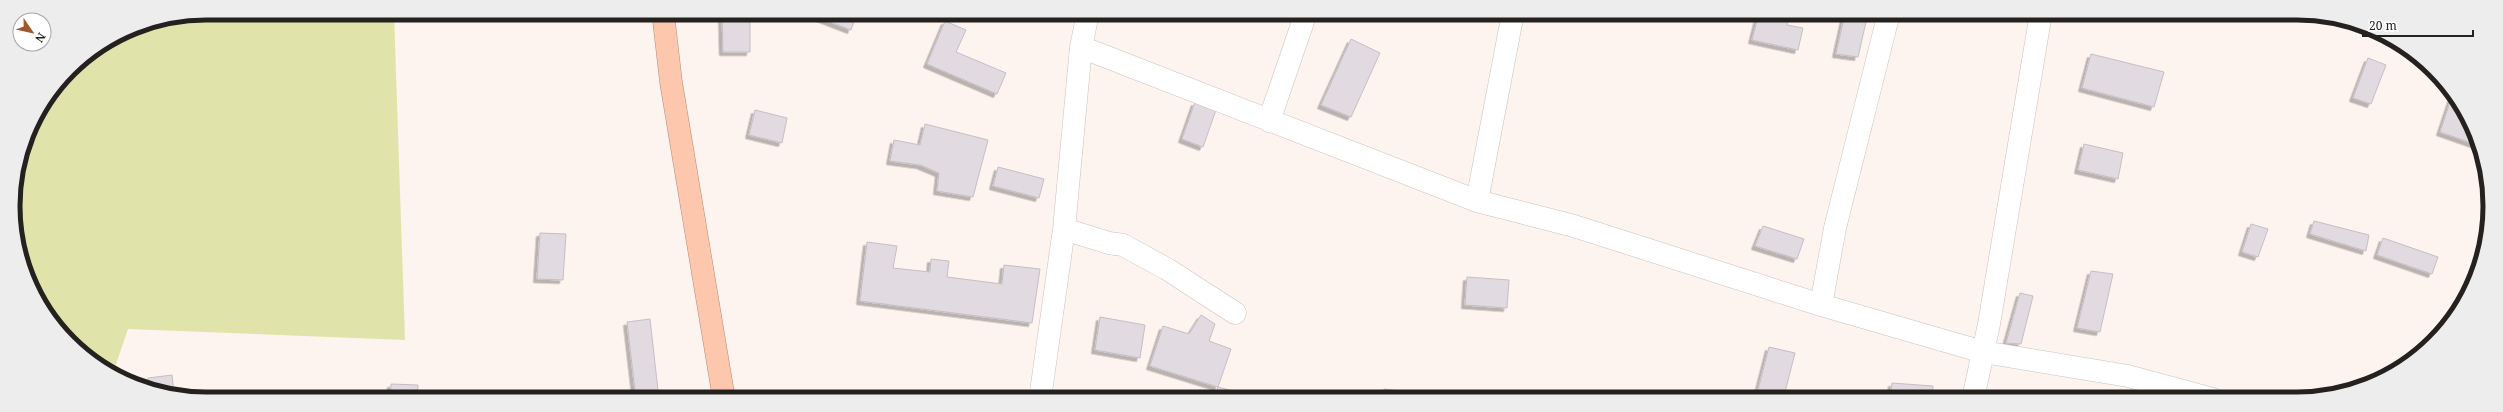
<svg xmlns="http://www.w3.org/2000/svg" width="2503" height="412" viewBox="0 0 2503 412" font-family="'Noto Serif',serif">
<defs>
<filter id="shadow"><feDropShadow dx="-3.5" dy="3.5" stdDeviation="0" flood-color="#0004"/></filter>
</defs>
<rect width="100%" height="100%" fill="#fdf3ef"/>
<path fill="#e0e4aa" d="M 206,13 L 394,13 L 405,340 L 128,329 L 113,373 L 61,333 L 23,268 L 13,194 L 28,132 L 70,69 L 132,28 Z"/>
<path fill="#e1dae1" stroke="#c5bec5" filter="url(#shadow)" d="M 722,13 L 750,13 L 750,52 L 723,52 Z
M 807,13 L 857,13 L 851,30 Z
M 1759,13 L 1790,13 L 1787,25 L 1803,28 L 1798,50 L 1752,40 Z
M 1845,13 L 1868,13 L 1858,57 L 1836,54 Z
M 945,21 L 966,30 L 956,52 L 1006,73 L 997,94 L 927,64 Z
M 1351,39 L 1380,53 L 1351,117 L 1321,105 Z
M 2091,54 L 2164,72 L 2154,107 L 2082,88 Z
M 2368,58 L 2386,65 L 2371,104 L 2353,98 Z
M 2452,96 L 2480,144 L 2480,146 L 2440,132 Z
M 1195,102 L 1216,110 L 1203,147 L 1182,139 Z
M 755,110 L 787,118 L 782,143 L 749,135 Z
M 925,124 L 988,140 L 973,197 L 937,191 L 939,173 L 920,165 L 890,161 L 894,140 L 920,145 Z
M 2084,144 L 2123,153 L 2118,179 L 2078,170 Z
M 998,167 L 1044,179 L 1039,198 L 993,186 Z
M 2314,221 L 2369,235 L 2366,251 L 2310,234 Z
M 2251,224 L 2268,229 L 2258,257 L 2242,252 Z
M 1763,226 L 1804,239 L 1797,259 L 1755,246 Z
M 540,233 L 566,234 L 563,280 L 537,279 Z
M 2383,238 L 2438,257 L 2432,274 L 2377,255 Z
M 867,242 L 897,246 L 893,268 L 930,272 L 931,259 L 949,261 L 947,277 L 1002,284 L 1004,265 L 1040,269 L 1032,323 L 860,301 Z
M 2091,271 L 2113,274 L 2100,332 L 2077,328 Z
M 1467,277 L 1509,280 L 1507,308 L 1465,305 Z
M 2020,293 L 2033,296 L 2021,344 L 2006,343 Z
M 1201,315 L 1215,324 L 1209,341 L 1231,349 L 1218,387 L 1150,366 L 1163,326 L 1189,334 Z
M 1100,317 L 1145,325 L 1140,358 L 1095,350 Z
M 650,319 L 659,399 L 636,399 L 627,322 Z
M 1769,347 L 1795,353 L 1784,396 L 1758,390 Z
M 172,375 L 174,393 L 149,387 L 148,378 Z
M 1892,383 L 1933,386 L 1932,399 L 1890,399 Z
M 391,384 L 418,385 L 417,399 L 390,399 Z
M 1218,387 L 1237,392 L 1235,399 L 1214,399 Z
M 1384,389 L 1407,392 L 1406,399 L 1382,399 Z
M 1608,393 L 1630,394 L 1630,399 L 1607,399 Z"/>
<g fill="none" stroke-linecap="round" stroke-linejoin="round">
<g stroke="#cac1bd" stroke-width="23">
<path id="street" d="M 1081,47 L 1477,201 L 1574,226 L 1821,305 L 1983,352 L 2128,376 L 2213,399
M 1269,121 L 1306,13
M 1477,201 L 1513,13
M 1064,229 L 1109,243 L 1123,245 L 1167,269 L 1235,313
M 1821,305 L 1835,228 L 1889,13
M 1040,399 L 1064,229 L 1081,47 L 1088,13
M 1973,399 L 1989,324 L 2041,13"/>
</g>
<g stroke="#b18d7b" stroke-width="23">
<path id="highway" d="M 663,13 L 671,82 L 724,399"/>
</g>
<use href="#street" stroke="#fff" stroke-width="22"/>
<use href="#highway" stroke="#fdc7ad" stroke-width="22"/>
</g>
<path d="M0 0H2503V412H0ZM206 20H2297A186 186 0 0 1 2483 206V206A186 186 0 0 1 2297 392H206A186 186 0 0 1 20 206V206A186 186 0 0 1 206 20Z" fill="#ededed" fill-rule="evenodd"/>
<path fill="none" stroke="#24211f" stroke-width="5" d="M206 20H2297A186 186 0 0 1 2483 206V206A186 186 0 0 1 2297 392H206A186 186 0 0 1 20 206V206A186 186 0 0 1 206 20Z"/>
<g transform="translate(32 32) rotate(124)"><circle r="19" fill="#ffffff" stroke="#a7a6a5"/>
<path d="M0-3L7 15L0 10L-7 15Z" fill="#9d582c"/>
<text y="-6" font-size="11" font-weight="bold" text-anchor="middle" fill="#24211f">N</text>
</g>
<path d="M2363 30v6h110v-6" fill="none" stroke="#24211f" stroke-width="2"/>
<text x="2369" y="30" font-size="12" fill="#24211f" stroke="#ffffff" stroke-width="3" paint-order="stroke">20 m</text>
</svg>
